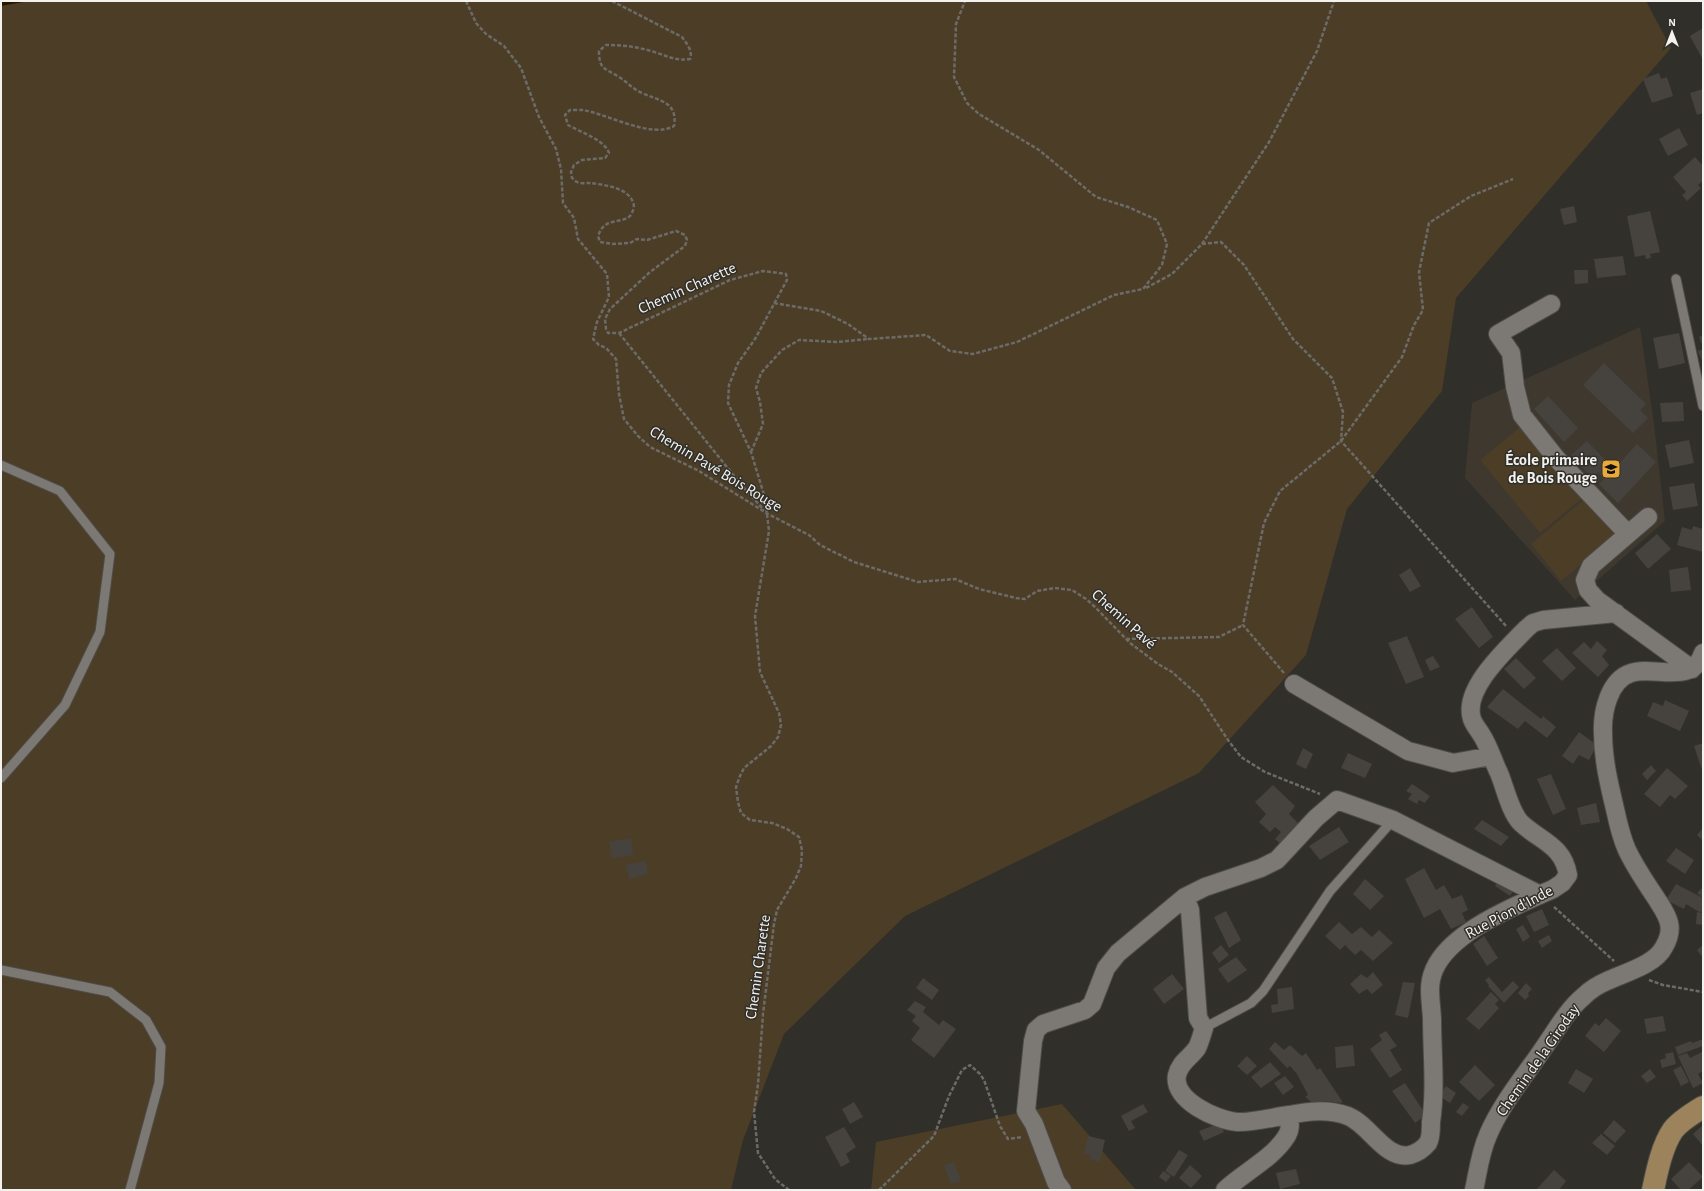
<svg xmlns="http://www.w3.org/2000/svg" width="1704" height="1191" viewBox="0 0 1704 1191" font-family="'Alegreya Sans',sans-serif">
<rect width="100%" height="100%" fill="#312f2a"/>
<path fill="#3e382e" d="M 1640,327 L 1654,424 L 1665,521 L 1575,600 L 1465,478 L 1472,403 Z"/>
<path fill="#4c3d26" d="M 1,1 L 1646,1 L 1671,48 L 1456,298 L 1442,391 L 1347,509 L 1306,655 L 1199,773 L 905,916 L 784,1034 L 743,1140 L 731,1190 L 1,1190 Z
M 1525,423 L 1585,496 L 1540,533 L 1480,460 Z
M 1586,498 L 1617,535 L 1561,581 L 1531,544 Z
M 1062,1104 L 1136,1190 L 871,1190 L 876,1142 Z"/>
<path fill="#261800" d="M 1,1 L 29,1 L 1,6 Z"/>
<path fill="#46433e" d="M 1703,28 L 1703,60 L 1690,36 Z
M 1659,73 L 1661,79 L 1667,77 L 1673,96 L 1652,103 L 1643,79 Z
M 1703,89 L 1703,113 L 1697,115 L 1690,93 Z
M 1679,128 L 1688,145 L 1668,156 L 1659,139 Z
M 1695,157 L 1703,166 L 1703,181 L 1698,185 L 1701,188 L 1687,201 L 1682,195 L 1686,192 L 1673,177 Z
M 1574,206 L 1577,222 L 1564,225 L 1560,209 Z
M 1650,211 L 1660,252 L 1650,254 L 1651,258 L 1646,259 L 1645,255 L 1635,257 L 1627,216 Z
M 1623,256 L 1626,275 L 1597,278 L 1594,259 Z
M 1574,270 L 1588,270 L 1588,283 L 1575,284 Z
M 1679,333 L 1685,363 L 1659,369 L 1653,338 Z
M 1703,335 L 1703,347 L 1699,337 Z
M 1703,349 L 1703,363 L 1698,351 Z
M 1604,363 L 1646,404 L 1640,410 L 1648,418 L 1633,433 L 1583,385 Z
M 1548,396 L 1578,428 L 1564,442 L 1534,409 Z
M 1683,402 L 1684,421 L 1662,422 L 1660,403 Z
M 1689,440 L 1694,463 L 1670,468 L 1665,445 Z
M 1587,441 L 1614,469 L 1637,444 L 1656,462 L 1618,503 L 1599,484 L 1604,479 L 1598,472 L 1592,478 L 1571,455 Z
M 1694,483 L 1698,506 L 1673,510 L 1669,487 Z
M 1693,526 L 1703,529 L 1703,552 L 1677,545 L 1682,527 L 1692,530 Z
M 1657,534 L 1671,549 L 1648,569 L 1635,553 Z
M 1688,567 L 1691,590 L 1671,592 L 1669,570 Z
M 1410,568 L 1421,586 L 1410,592 L 1399,575 Z
M 1472,607 L 1493,637 L 1479,648 L 1455,619 Z
M 1407,636 L 1424,677 L 1406,684 L 1388,643 Z
M 1597,641 L 1607,650 L 1602,656 L 1609,665 L 1598,677 L 1572,653 L 1584,642 L 1591,649 Z
M 1557,648 L 1576,668 L 1562,681 L 1542,661 Z
M 1433,656 L 1440,667 L 1430,671 L 1425,660 Z
M 1516,658 L 1536,678 L 1524,689 L 1504,669 Z
M 1503,689 L 1541,719 L 1543,716 L 1556,727 L 1547,738 L 1525,721 L 1518,729 L 1487,707 Z
M 1665,700 L 1689,711 L 1680,731 L 1647,716 L 1653,702 L 1663,706 Z
M 1579,732 L 1597,745 L 1589,760 L 1579,755 L 1573,764 L 1562,756 Z
M 1703,743 L 1703,773 L 1694,746 Z
M 1303,748 L 1313,754 L 1306,769 L 1296,764 Z
M 1348,753 L 1372,764 L 1365,778 L 1341,768 Z
M 1651,765 L 1656,771 L 1647,780 L 1642,774 Z
M 1667,768 L 1688,786 L 1675,799 L 1670,795 L 1660,807 L 1644,794 Z
M 1551,774 L 1566,809 L 1553,815 L 1537,779 Z
M 1412,784 L 1430,796 L 1425,803 L 1419,800 L 1417,804 L 1408,799 L 1412,794 L 1406,791 Z
M 1273,785 L 1295,806 L 1289,814 L 1301,826 L 1282,845 L 1275,839 L 1281,832 L 1275,827 L 1270,832 L 1259,822 L 1266,814 L 1255,802 Z
M 1596,803 L 1600,822 L 1581,825 L 1577,808 Z
M 1482,820 L 1509,837 L 1501,846 L 1474,829 Z
M 1339,827 L 1349,842 L 1320,860 L 1309,846 Z
M 1703,828 L 1703,841 L 1697,835 Z
M 631,838 L 633,855 L 612,858 L 609,842 Z
M 1676,848 L 1694,860 L 1685,874 L 1666,861 Z
M 646,861 L 648,874 L 629,879 L 626,865 Z
M 1424,868 L 1436,890 L 1444,885 L 1452,899 L 1462,895 L 1468,910 L 1462,913 L 1466,922 L 1451,929 L 1440,909 L 1424,918 L 1405,879 Z
M 1500,878 L 1515,888 L 1510,896 L 1495,886 Z
M 1365,879 L 1384,896 L 1370,910 L 1353,894 Z
M 1676,884 L 1703,898 L 1703,908 L 1701,913 L 1703,913 L 1703,925 L 1696,924 L 1697,912 L 1701,913 L 1686,904 L 1684,909 L 1666,900 Z
M 1703,887 L 1703,898 L 1697,893 Z
M 1542,909 L 1549,925 L 1534,932 L 1526,916 Z
M 1226,911 L 1241,940 L 1229,948 L 1214,917 Z
M 1339,922 L 1352,934 L 1361,927 L 1372,937 L 1379,930 L 1393,943 L 1373,961 L 1361,950 L 1355,955 L 1345,945 L 1340,950 L 1325,936 Z
M 1523,925 L 1530,937 L 1523,942 L 1516,929 Z
M 1549,935 L 1552,941 L 1542,948 L 1538,941 Z
M 1484,936 L 1498,958 L 1487,966 L 1473,944 Z
M 1221,945 L 1229,955 L 1219,963 L 1212,953 Z
M 1703,945 L 1703,958 L 1697,950 Z
M 1236,957 L 1247,970 L 1228,983 L 1218,969 Z
M 1373,972 L 1383,985 L 1372,994 L 1367,989 L 1359,994 L 1350,984 L 1361,974 L 1367,978 Z
M 1172,974 L 1184,989 L 1164,1004 L 1153,989 Z
M 1489,977 L 1502,992 L 1513,981 L 1519,987 L 1504,1003 L 1488,986 L 1489,985 L 1485,980 Z
M 923,978 L 939,990 L 932,1000 L 916,988 Z
M 1403,982 L 1415,983 L 1408,1018 L 1395,1015 Z
M 1526,983 L 1532,989 L 1528,993 L 1529,996 L 1525,1000 L 1518,993 Z
M 1292,987 L 1294,1009 L 1272,1013 L 1271,1005 L 1278,1004 L 1277,989 Z
M 1491,992 L 1499,1000 L 1495,1004 L 1499,1008 L 1479,1030 L 1466,1019 Z
M 915,1001 L 926,1007 L 923,1012 L 939,1025 L 943,1020 L 956,1029 L 934,1058 L 911,1040 L 920,1028 L 912,1021 L 916,1016 L 907,1010 Z
M 1663,1016 L 1666,1031 L 1647,1034 L 1644,1019 Z
M 1606,1018 L 1621,1031 L 1604,1052 L 1585,1036 L 1595,1023 L 1599,1026 Z
M 1386,1031 L 1397,1046 L 1390,1050 L 1402,1070 L 1390,1078 L 1370,1049 L 1382,1040 L 1379,1035 Z
M 1703,1039 L 1703,1046 L 1678,1055 L 1675,1047 L 1691,1041 L 1692,1043 Z
M 1275,1042 L 1284,1050 L 1290,1045 L 1302,1056 L 1306,1053 L 1317,1070 L 1320,1068 L 1342,1101 L 1342,1103 L 1324,1101 L 1313,1103 L 1305,1097 L 1308,1095 L 1297,1074 L 1290,1066 L 1287,1068 L 1269,1049 Z
M 1353,1045 L 1355,1066 L 1336,1068 L 1335,1047 Z
M 1673,1052 L 1676,1064 L 1662,1068 L 1660,1060 L 1666,1058 L 1665,1054 Z
M 1702,1052 L 1703,1071 L 1698,1074 L 1703,1083 L 1693,1088 L 1678,1056 L 1687,1053 L 1690,1058 Z
M 1247,1056 L 1257,1066 L 1247,1075 L 1237,1066 Z
M 1270,1062 L 1281,1074 L 1261,1088 L 1251,1077 Z
M 1475,1065 L 1495,1085 L 1479,1101 L 1459,1082 Z
M 1681,1066 L 1689,1082 L 1681,1086 L 1673,1070 Z
M 1576,1069 L 1593,1079 L 1584,1093 L 1568,1083 Z
M 1650,1069 L 1656,1077 L 1647,1083 L 1641,1076 Z
M 1285,1076 L 1294,1087 L 1283,1095 L 1274,1083 Z
M 1405,1083 L 1426,1115 L 1415,1123 L 1392,1091 Z
M 1446,1086 L 1456,1093 L 1450,1103 L 1439,1096 Z
M 854,1102 L 863,1117 L 850,1124 L 842,1109 Z
M 1463,1103 L 1469,1107 L 1462,1116 L 1456,1112 Z
M 1143,1104 L 1148,1112 L 1131,1121 L 1135,1128 L 1129,1131 L 1121,1116 Z
M 1614,1120 L 1626,1131 L 1615,1143 L 1603,1133 Z
M 1220,1123 L 1224,1132 L 1204,1141 L 1199,1131 Z
M 1703,1125 L 1703,1146 L 1693,1134 Z
M 844,1127 L 856,1147 L 846,1154 L 850,1162 L 841,1167 L 825,1137 Z
M 1601,1134 L 1615,1146 L 1607,1155 L 1592,1143 Z
M 1088,1136 L 1105,1140 L 1100,1162 L 1089,1159 L 1091,1155 L 1084,1154 Z
M 1179,1150 L 1188,1155 L 1174,1177 L 1165,1171 Z
M 954,1162 L 961,1181 L 951,1184 L 944,1165 Z
M 1689,1162 L 1703,1177 L 1688,1190 L 1681,1190 L 1671,1179 Z
M 1190,1165 L 1202,1176 L 1191,1188 L 1179,1178 Z
M 1296,1169 L 1300,1184 L 1280,1189 L 1276,1173 Z
M 1554,1170 L 1566,1181 L 1559,1190 L 1536,1190 Z
M 1163,1171 L 1171,1176 L 1166,1182 L 1159,1177 Z"/>
<g fill="none" stroke-linecap="round" stroke-linejoin="round">
<g stroke="#4e4c48" stroke-width="11">
<path id="lane" d="M 1676,279 L 1703,406
M 1,465 L 60,491 L 110,554 L 100,632 L 65,705 L 1,778
M 1,970 L 110,992 L 146,1020 L 161,1047 L 159,1083 L 130,1190
M 1204,1028 L 1251,1003 L 1263,991 L 1330,891 L 1393,820"/>
</g>
<g stroke="#4e4c48" stroke-width="20">
<path id="street" d="M 1551,304 L 1498,334 L 1511,353 L 1515,387 L 1522,415 L 1556,458 L 1627,533
M 1648,517 L 1591,566 L 1585,580 L 1588,590 L 1597,600 L 1692,669
M 1294,684 L 1408,751 L 1453,763 L 1491,756
M 1185,897 L 1190,910 L 1198,1018 L 1204,1028 C 1202,1034 1200,1042 1197,1048 C 1190,1058 1180,1062 1177,1075 C 1172,1100 1216,1120 1237,1122 C 1251,1123 1274,1117 1289,1115
M 1062,1190 L 1056,1182 L 1034,1124 L 1026,1111 L 1033,1041 L 1036,1030 L 1043,1024 L 1085,1010 L 1092,1004 L 1106,968 L 1118,953 L 1185,897 L 1205,887 L 1261,868 L 1277,860 L 1316,818 L 1337,800 L 1393,820 L 1540,895
M 1225,1190 C 1244,1172 1272,1159 1286,1137 C 1291,1130 1290,1123 1289,1115 C 1309,1111 1328,1109 1348,1116 C 1370,1125 1385,1160 1410,1155 C 1417,1153 1424,1148 1428,1143 C 1431,1138 1431,1128 1431,1122 C 1436,1089 1432,1053 1432,1019 C 1431,998 1426,983 1437,964 C 1457,929 1517,905 1553,889 L 1562,883 L 1568,875 C 1563,845 1540,841 1521,823 C 1510,812 1505,787 1499,773 C 1493,761 1489,746 1481,734 C 1478,729 1474,725 1472,719 C 1462,689 1507,649 1526,629 L 1533,623 L 1543,620 L 1616,613
M 1474,1190 C 1478,1172 1480,1153 1488,1135 C 1501,1104 1524,1077 1543,1049 C 1555,1032 1567,1010 1584,996 C 1590,990 1600,984 1607,981 C 1624,973 1655,965 1664,947 C 1668,940 1671,931 1669,923 C 1667,914 1661,906 1656,898 C 1646,883 1635,867 1627,850 C 1621,837 1618,823 1615,809 C 1609,784 1603,759 1603,733 C 1602,712 1609,680 1631,673 C 1654,665 1693,686 1703,653"/>
</g>
<g stroke="#4e4c48" stroke-width="24">
<path id="primary" d="M 1653,1190 C 1657,1171 1662,1146 1673,1130 C 1680,1121 1693,1113 1703,1107"/>
</g>
<path stroke="#6d6b67" stroke-width="2.5" stroke-dasharray="4 2" stroke-linecap="butt" d="M 466,1 L 476,23 L 486,34 L 504,46 L 521,68 L 539,117 L 556,149 L 561,169 L 563,203 L 574,218 L 578,239 L 607,274 L 609,297 L 597,322 L 593,339 L 599,345 L 606,348 L 616,359 L 619,394 L 624,419 L 638,436 L 650,447 L 699,471 L 768,514 L 809,535 L 820,545 L 854,562 L 918,582 L 955,579 L 979,589 L 1016,598 L 1025,599 L 1037,591 L 1055,588 L 1072,590 L 1086,599 L 1095,607 L 1130,643 L 1158,664 L 1172,672 L 1199,696 L 1228,740 L 1241,757 L 1265,772 L 1320,794
M 612,1 L 682,37 C 687,44 693,51 690,59 C 676,61 670,57 657,53 C 640,47 624,45 606,45 L 599,51 C 599,70 605,68 619,77 C 627,82 633,89 642,93 C 660,101 678,102 674,126 C 652,139 607,114 583,110 C 579,110 574,110 570,110 L 565,115 L 568,125 C 580,132 605,140 609,153 L 605,158 L 582,160 L 574,165 L 571,172 L 572,178 C 574,179 575,181 577,182 C 581,184 586,183 590,183 C 604,185 627,187 633,202 C 635,206 633,212 630,216 C 619,225 605,216 598,236 L 600,242 L 613,244 L 630,243 L 637,239 L 647,240 L 676,231 L 685,235 L 687,240 L 685,246 L 650,272 L 610,309 L 605,319 L 606,329 L 608,333 L 619,333 L 730,280 L 763,271 L 786,274 L 787,280 L 755,339 L 738,363 L 729,385 L 728,403 L 751,452 L 765,498 L 769,531 L 755,616 L 760,672 L 779,713 L 781,725 L 778,737 L 771,746 L 744,768 L 740,776 L 736,787 L 738,802 L 741,813 L 750,820 L 772,823 L 787,829 L 799,837 L 802,850 L 801,866 L 796,878 L 777,910 L 774,924 L 763,1014 L 758,1084 L 754,1112 L 758,1153 L 775,1179 L 789,1190
M 1202,244 L 1269,142 L 1317,51 L 1334,1
M 1146,288 L 1172,274 L 1202,244 L 1221,242 L 1244,265 L 1293,339 L 1332,378 L 1343,412 L 1341,441 L 1506,626
M 774,303 L 821,311 L 848,324 L 869,339 L 926,335 L 950,351 L 973,354 L 1017,342 L 1114,295 L 1143,289 L 1162,265 L 1167,244 L 1157,220 L 1128,207 L 1096,197 L 1039,150 L 979,114 L 967,103 L 954,77 L 956,24 L 965,1
M 619,333 L 743,487 L 764,510
M 751,452 L 763,424 L 760,402 L 756,388 L 761,373 L 782,350 L 799,340 L 837,342 L 868,339
M 1126,639 L 1219,637 L 1243,625
M 1284,673 L 1243,625 L 1264,523 L 1280,491 L 1341,441 L 1402,357 L 1414,325 L 1423,310 L 1419,272 L 1429,223 L 1471,196 L 1513,179
M 1554,907 L 1614,961
M 1649,980 L 1663,985 L 1703,992
M 879,1190 L 934,1136 L 949,1096 L 962,1070 L 970,1065 L 980,1074 L 984,1080 L 1000,1126 L 1008,1139 L 1022,1137"/>
<use href="#lane" stroke="#7c7974" stroke-width="9"/>
<use href="#street" stroke="#7c7974" stroke-width="18"/>
<use href="#primary" stroke="#9c835b" stroke-width="22"/>
</g>
<defs>
<g id="school-square" transform="scale(1)"><rect x="-9" y="-9" width="18" height="18" rx="4" fill="#e9aa38" stroke="#312f2a"/><path d="M0-5L7-2L0 1L-7-2ZM-4 1L0 2.5L4 1V4Q0 6-4 4Z" fill="#111"/></g>
</defs>
<g fill-rule="evenodd">
<use href="#school-square" x="1611" y="469"/>
</g>
<g text-anchor="middle" dominant-baseline="central" stroke-width="3" stroke-linejoin="round" paint-order="stroke">
<g font-size="16" fill="#f4f2ef" stroke="#312f2a">
<text transform="translate(687 288) rotate(-24)">Chemin Charette</text>
<text transform="translate(716 469) rotate(31)">Chemin Pavé Bois Rouge</text>
<text transform="translate(1124 619) rotate(42)">Chemin Pavé</text>
<text transform="translate(1509 912) rotate(-28)">Rue Pion d'Inde</text>
<text transform="translate(758 967) rotate(-82)">Chemin Charette</text>
<text transform="translate(1538 1060) rotate(-55)">Chemin de la Giroday</text>
</g>
<g font-size="16" font-weight="bold" fill="#f4f2ef" stroke="#312f2a" text-anchor="end">
<text x="1597" y="460">École primaire<tspan x="1597" dy="18">de Bois Rouge</tspan></text>
</g>
</g>
<rect width="1704" height="1191" fill="none" stroke="#f4f2ef" stroke-width="4"/>
<g transform="translate(1672 32)" stroke="#312f2a" stroke-width="3" paint-order="stroke">
<path d="M0-3L7 15L0 10L-7 15Z" fill="#f4f2ef"/>
<text y="-6" font-size="11" font-weight="bold" text-anchor="middle" fill="#f4f2ef">N</text>
</g>
</svg>
